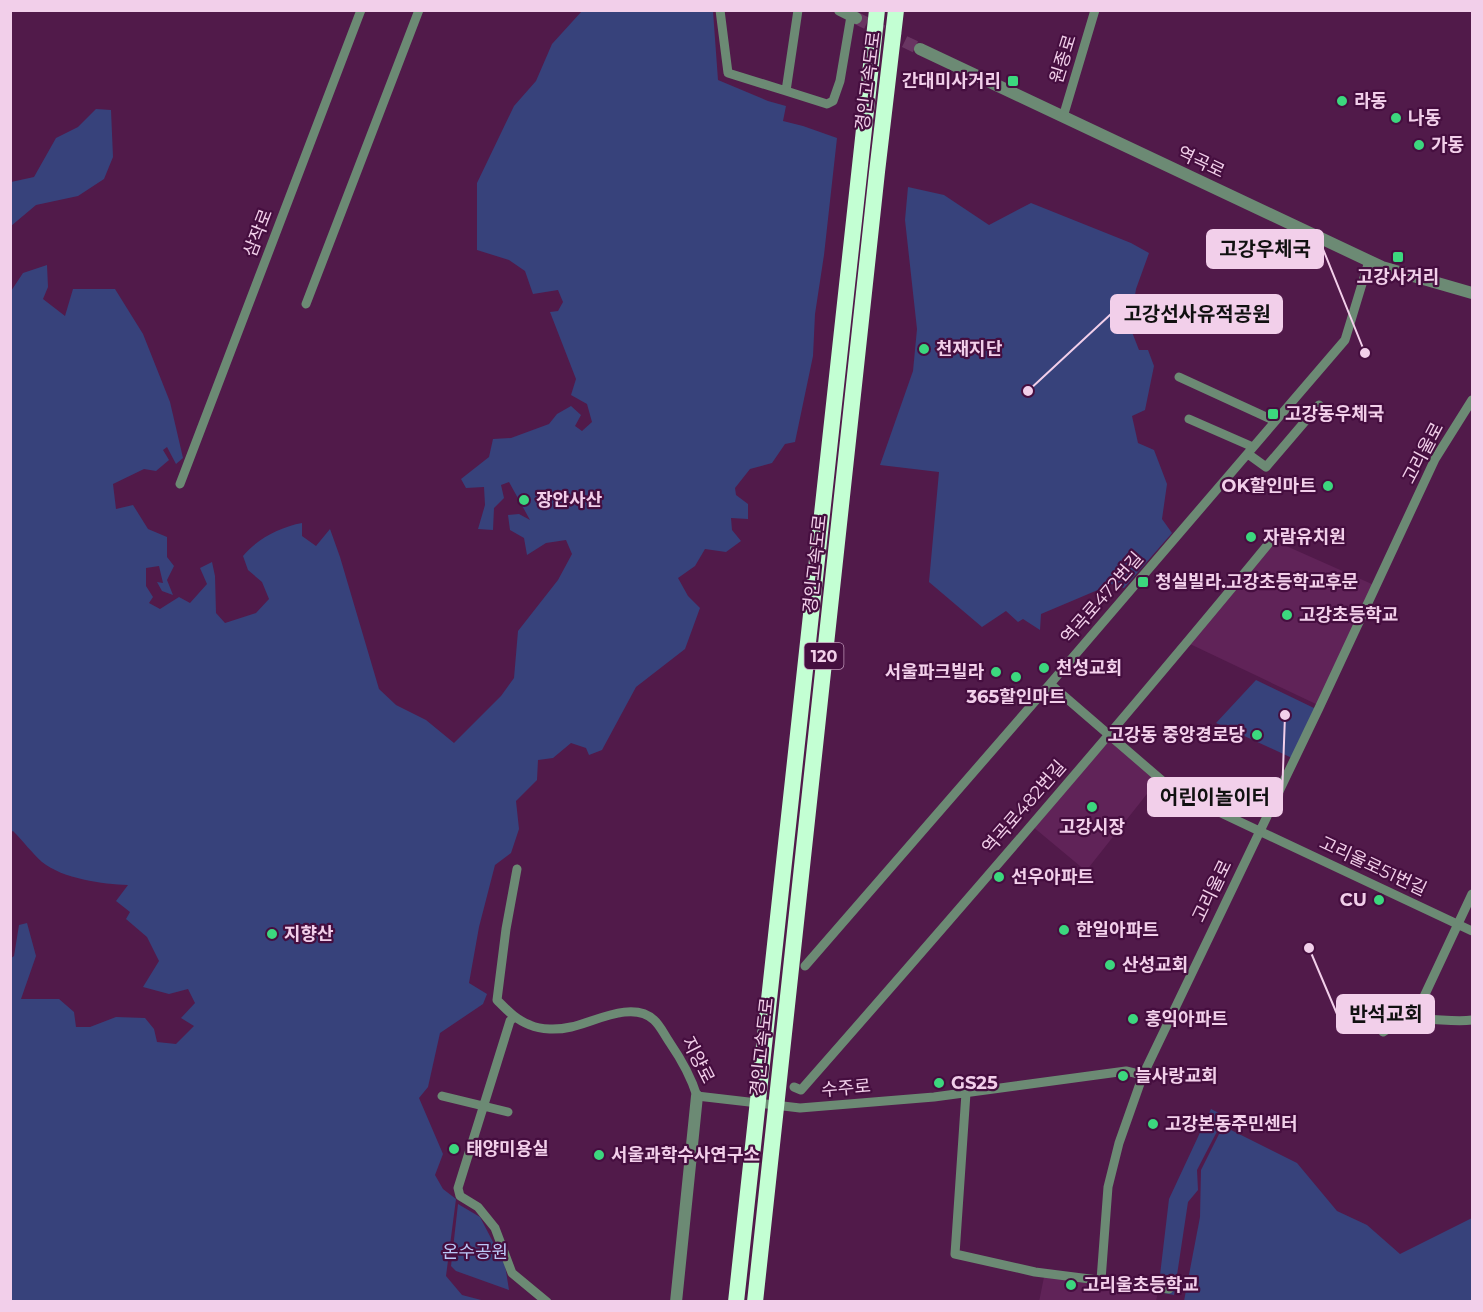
<svg xmlns="http://www.w3.org/2000/svg" width="1483" height="1312" viewBox="0 0 1483 1312" font-family="Montserrat,'Noto Sans KR',sans-serif">
<rect width="100%" height="100%" fill="#511a4a"/>
<path fill="#602358" d="M 1275,541 L 1374,585 L 1318,705 L 1190,644 Z
M 1108,737 L 1158,780 L 1086,871 L 1032,826 Z
M 1044,1277 L 1158,1292 L 1156,1301 L 1039,1302 Z"/>
<path fill="#37427b" d="M 582,11 L 713,11 L 718,80 L 768,101 L 786,106 L 783,121 L 803,126 L 837,138 L 824,255 L 815,314 L 813,356 L 795,442 L 785,444 L 772,463 L 750,469 L 735,488 L 736,495 L 748,504 L 748,519 L 731,518 L 732,530 L 741,541 L 726,552 L 705,549 L 695,566 L 678,578 L 688,596 L 700,608 L 685,649 L 636,687 L 602,750 L 589,755 L 586,748 L 571,743 L 553,758 L 538,760 L 537,780 L 516,801 L 519,829 L 511,853 L 495,865 L 479,927 L 469,983 L 487,994 L 483,1004 L 440,1033 L 428,1087 L 419,1098 L 443,1154 L 435,1175 L 443,1189 L 456,1199 L 446,1276 L 462,1295 L 485,1301 L 11,1301 L 10,959 L 14,956 L 19,925 L 27,923 L 36,956 L 21,999 L 59,999 L 74,1012 L 76,1027 L 90,1027 L 116,1017 L 145,1018 L 154,1029 L 157,1042 L 176,1044 L 194,1026 L 181,1018 L 195,1003 L 188,989 L 169,994 L 143,987 L 159,961 L 147,937 L 126,919 L 130,912 L 116,901 L 128,885 C 103,884 63,879 42,862 C 32,853 23,841 13,831 L 11,832 L 11,291 L 23,273 L 47,265 L 48,287 L 43,299 L 65,316 L 73,289 L 115,289 L 143,334 L 170,402 L 183,458 L 176,464 L 167,447 L 163,450 L 169,460 L 156,471 L 144,469 L 113,484 L 116,509 L 133,505 L 148,529 L 167,537 L 167,557 L 174,566 L 167,580 L 173,595 L 162,591 L 157,582 L 163,583 L 159,566 L 146,568 L 146,586 L 153,597 L 149,603 L 160,609 L 179,597 L 190,603 L 207,584 L 200,568 L 212,562 L 215,576 L 216,613 L 225,623 L 256,613 L 269,599 L 262,582 L 248,570 L 243,556 C 257,539 280,527 302,523 L 302,536 L 316,546 L 330,529 L 340,557 L 379,689 L 396,705 L 426,720 L 454,743 L 501,696 L 514,678 L 518,631 L 558,580 L 572,554 L 566,540 L 546,543 L 527,555 L 524,538 L 510,530 L 508,515 L 519,514 L 530,520 L 509,482 L 501,485 L 504,498 L 494,508 L 493,530 L 478,529 L 485,505 L 484,487 L 466,488 L 461,479 L 489,457 L 493,439 L 511,438 L 549,424 L 557,414 L 571,406 L 581,415 L 575,426 L 582,431 L 592,422 L 587,404 L 571,395 L 576,379 L 550,312 L 558,311 L 563,302 L 558,290 L 533,294 L 525,271 L 509,260 L 477,250 L 477,183 L 514,106 L 536,81 L 552,44 Z
M 96,109 L 111,110 L 113,157 L 104,179 L 78,196 L 36,205 L 11,226 L 11,182 L 34,177 L 56,138 L 78,127 Z
M 908,187 L 944,195 L 989,225 L 1031,203 L 1131,243 L 1149,253 L 1136,289 L 1130,327 L 1139,350 L 1148,350 L 1154,366 L 1145,410 L 1132,416 L 1138,443 L 1154,450 L 1167,484 L 1162,519 L 1172,533 L 1124,588 L 1112,584 L 1041,614 L 1040,630 L 1023,619 L 1018,622 L 1006,611 L 982,627 L 929,582 L 939,472 L 880,465 L 913,371 L 917,329 L 905,220 Z
M 1256,680 L 1316,709 L 1292,758 L 1216,723 Z
M 1211,1109 L 1225,1116 L 1197,1170 L 1198,1190 L 1188,1202 L 1174,1295 L 1158,1292 L 1169,1199 Z
M 1223,1126 L 1297,1163 L 1337,1211 L 1367,1225 L 1400,1254 L 1472,1218 L 1472,1301 L 1184,1301 L 1200,1217 L 1201,1170 Z
M 458,1204 L 480,1217 L 505,1265 L 509,1290 L 456,1271 L 451,1266 Z"/>
<g fill="none" stroke-linecap="round" stroke-linejoin="round">
<path stroke="#693562" stroke-width="12" stroke-dasharray="12 6" stroke-linecap="butt" d="M 856,18 L 920,49"/>
<path stroke="#6c8a74" stroke-width="9" d="M 720,10 L 728,73 L 786,91 L 798,10
M 786,91 L 827,104 L 833,101 L 840,81 L 851,16
M 1063,117 L 1095,10
M 306,304 L 419,10
M 1179,377 L 1275,421
M 1189,419 L 1253,447
M 1248,454 L 1266,467 L 1319,405
M 180,484 L 361,10
M 1050,684 L 1166,784 L 1185,796 L 1472,931
M 517,869 L 506,929 L 497,1000 C 507,1010 516,1020 530,1025 C 541,1030 558,1030 571,1027 C 594,1022 633,1000 654,1020 C 660,1025 665,1036 670,1043 C 681,1059 691,1077 697,1096 L 800,1108 L 934,1097 L 1126,1071 L 1143,1075
M 805,966 L 1050,684 L 1345,340 L 1369,261
M 514,1017 L 510,1021 L 458,1188 L 460,1196 L 478,1207 L 495,1228 L 512,1273 L 547,1302
M 1413,1020 L 1472,894
M 1383,1032 C 1390,1028 1397,1023 1405,1021 C 1427,1016 1450,1023 1472,1020
M 794,1087 L 801,1090 C 961,908 1120,725 1274,537
M 966,1093 L 955,1254 L 1035,1272 L 1169,1289
M 442,1096 L 508,1112
M 1101,1280 L 1108,1187 L 1119,1143 L 1143,1075 L 1319,708 L 1435,459 L 1472,400"/>
<path stroke="#6c8a74" stroke-width="12" d="M 840,10 L 856,18
M 920,49 L 1382,267 L 1472,293
M 676,1302 L 697,1096"/>
<path stroke="#c3ffd3" stroke-width="16" d="M 736,1302 L 877,10
M 755,1302 L 877,172 L 896,10"/>
</g>
<g fill="#3cd77e" stroke="#450e3f" stroke-width="2">
<rect x="1007" y="75" width="12" height="12" rx="3"/>
<circle cx="1342" cy="101" r="6"/>
<circle cx="1396" cy="118" r="6"/>
<circle cx="1419" cy="145" r="6"/>
<rect x="1392" y="251" width="12" height="12" rx="3"/>
<circle cx="924" cy="349" r="6"/>
<rect x="1267" y="408" width="12" height="12" rx="3"/>
<circle cx="1328" cy="486" r="6"/>
<circle cx="524" cy="500" r="6"/>
<circle cx="1251" cy="537" r="6"/>
<rect x="1137" y="576" width="12" height="12" rx="3"/>
<circle cx="1287" cy="615" r="6"/>
<circle cx="1044" cy="668" r="6"/>
<circle cx="996" cy="672" r="6"/>
<circle cx="1016" cy="677" r="6"/>
<circle cx="1257" cy="735" r="6"/>
<circle cx="1092" cy="807" r="6"/>
<circle cx="999" cy="877" r="6"/>
<circle cx="1379" cy="900" r="6"/>
<circle cx="1064" cy="930" r="6"/>
<circle cx="272" cy="934" r="6"/>
<circle cx="1110" cy="965" r="6"/>
<circle cx="1133" cy="1019" r="6"/>
<circle cx="1123" cy="1076" r="6"/>
<circle cx="939" cy="1083" r="6"/>
<circle cx="1153" cy="1124" r="6"/>
<circle cx="454" cy="1149" r="6"/>
<circle cx="599" cy="1155" r="6"/>
<circle cx="1071" cy="1285" r="6"/>
</g>
<g text-anchor="middle" dominant-baseline="central" stroke-width="4.5" stroke-linejoin="round" paint-order="stroke">
<rect fill="#450e3f" stroke="#be95b7" stroke-width="1.5" x="804.5" y="643" width="39" height="26" rx="4.5"/>
<g font-size="16" font-weight="bold" fill="#f2cfea">
<text x="824" y="656">120</text>
</g>
<g font-size="18" fill="#f2cfea" stroke="#450e3f">
<text transform="translate(1063 59) rotate(-73)">원종로</text>
<text transform="translate(868 81) rotate(-83)">경인고속도로</text>
<text transform="translate(1201 162) rotate(25)">역곡로</text>
<text transform="translate(258 233) rotate(-69)">삼작로</text>
<text transform="translate(1423 453) rotate(-62)">고리울로</text>
<text transform="translate(815 564) rotate(-84)">경인고속도로</text>
<text transform="translate(1102 598) rotate(-49)">역곡로472번길</text>
<text transform="translate(1024 807) rotate(-49)">역곡로482번길</text>
<text transform="translate(1373 866) rotate(25)">고리울로51번길</text>
<text transform="translate(1212 891) rotate(-64)">고리울로</text>
<text transform="translate(762 1047) rotate(-84)">경인고속도로</text>
<text transform="translate(698 1060) rotate(63)">지양로</text>
<text transform="translate(846 1088) rotate(-5)">수주로</text>
</g>
<g font-size="18" font-weight="bold" fill="#f2cfea" stroke="#450e3f" text-anchor="start">
<text x="1001" y="81" text-anchor="end">간대미사거리</text>
<text x="1354" y="101">라동</text>
<text x="1408" y="118">나동</text>
<text x="1431" y="145">가동</text>
<text x="1398" y="277" text-anchor="middle">고강사거리</text>
<text x="936" y="349">천재지단</text>
<text x="1285" y="414">고강동우체국</text>
<text x="1316" y="486" text-anchor="end">OK할인마트</text>
<text x="536" y="500">장안사산</text>
<text x="1263" y="537">자람유치원</text>
<text x="1155" y="582">청실빌라.고강초등학교후문</text>
<text x="1299" y="615">고강초등학교</text>
<text x="1056" y="668">천성교회</text>
<text x="984" y="672" text-anchor="end">서울파크빌라</text>
<text x="1016" y="697" text-anchor="middle">365할인마트</text>
<text x="1245" y="735" text-anchor="end">고강동 중앙경로당</text>
<text x="1092" y="827" text-anchor="middle">고강시장</text>
<text x="1011" y="877">선우아파트</text>
<text x="1367" y="900" text-anchor="end">CU</text>
<text x="1076" y="930">한일아파트</text>
<text x="284" y="934">지향산</text>
<text x="1122" y="965">산성교회</text>
<text x="1145" y="1019">홍익아파트</text>
<text x="1135" y="1076">늘사랑교회</text>
<text x="951" y="1083">GS25</text>
<text x="1165" y="1124">고강본동주민센터</text>
<text x="466" y="1149">태양미용실</text>
<text x="611" y="1155">서울과학수사연구소</text>
<text x="1083" y="1285">고리울초등학교</text>
</g>
<g font-size="18" fill="#bbc7f6" stroke="#450e3f">
<text x="475" y="1252">온수공원</text>
</g>
</g>
<path fill="none" stroke="#f2cfea" stroke-width="2" d="M1365 353L1323 249M1028 391L1111 314M1285 715L1282 797M1309 948L1337 1014"/>
<g fill="#f2cfea" stroke="#450e3f" stroke-width="2">
<circle cx="1365" cy="353" r="6"/>
<circle cx="1028" cy="391" r="6"/>
<circle cx="1285" cy="715" r="6"/>
<circle cx="1309" cy="948" r="6"/>
</g>
<g fill="#f2cfea" stroke="#f2cfea" stroke-width="2">
<rect x="1207" y="230" width="116" height="38" rx="6"/>
<rect x="1111" y="295" width="171" height="38" rx="6"/>
<rect x="1148" y="778" width="134" height="38" rx="6"/>
<rect x="1337" y="995" width="97" height="38" rx="6"/>
</g>
<g font-size="20" text-anchor="middle" font-weight="bold" fill="#111">
<text x="1265" y="256">고강우체국</text>
<text x="1197" y="321">고강선사유적공원</text>
<text x="1215" y="804">어린이놀이터</text>
<text x="1386" y="1021">반석교회</text>
</g>
<rect width="1483" height="1312" fill="none" stroke="#f2cfea" stroke-width="24"/>
</svg>
